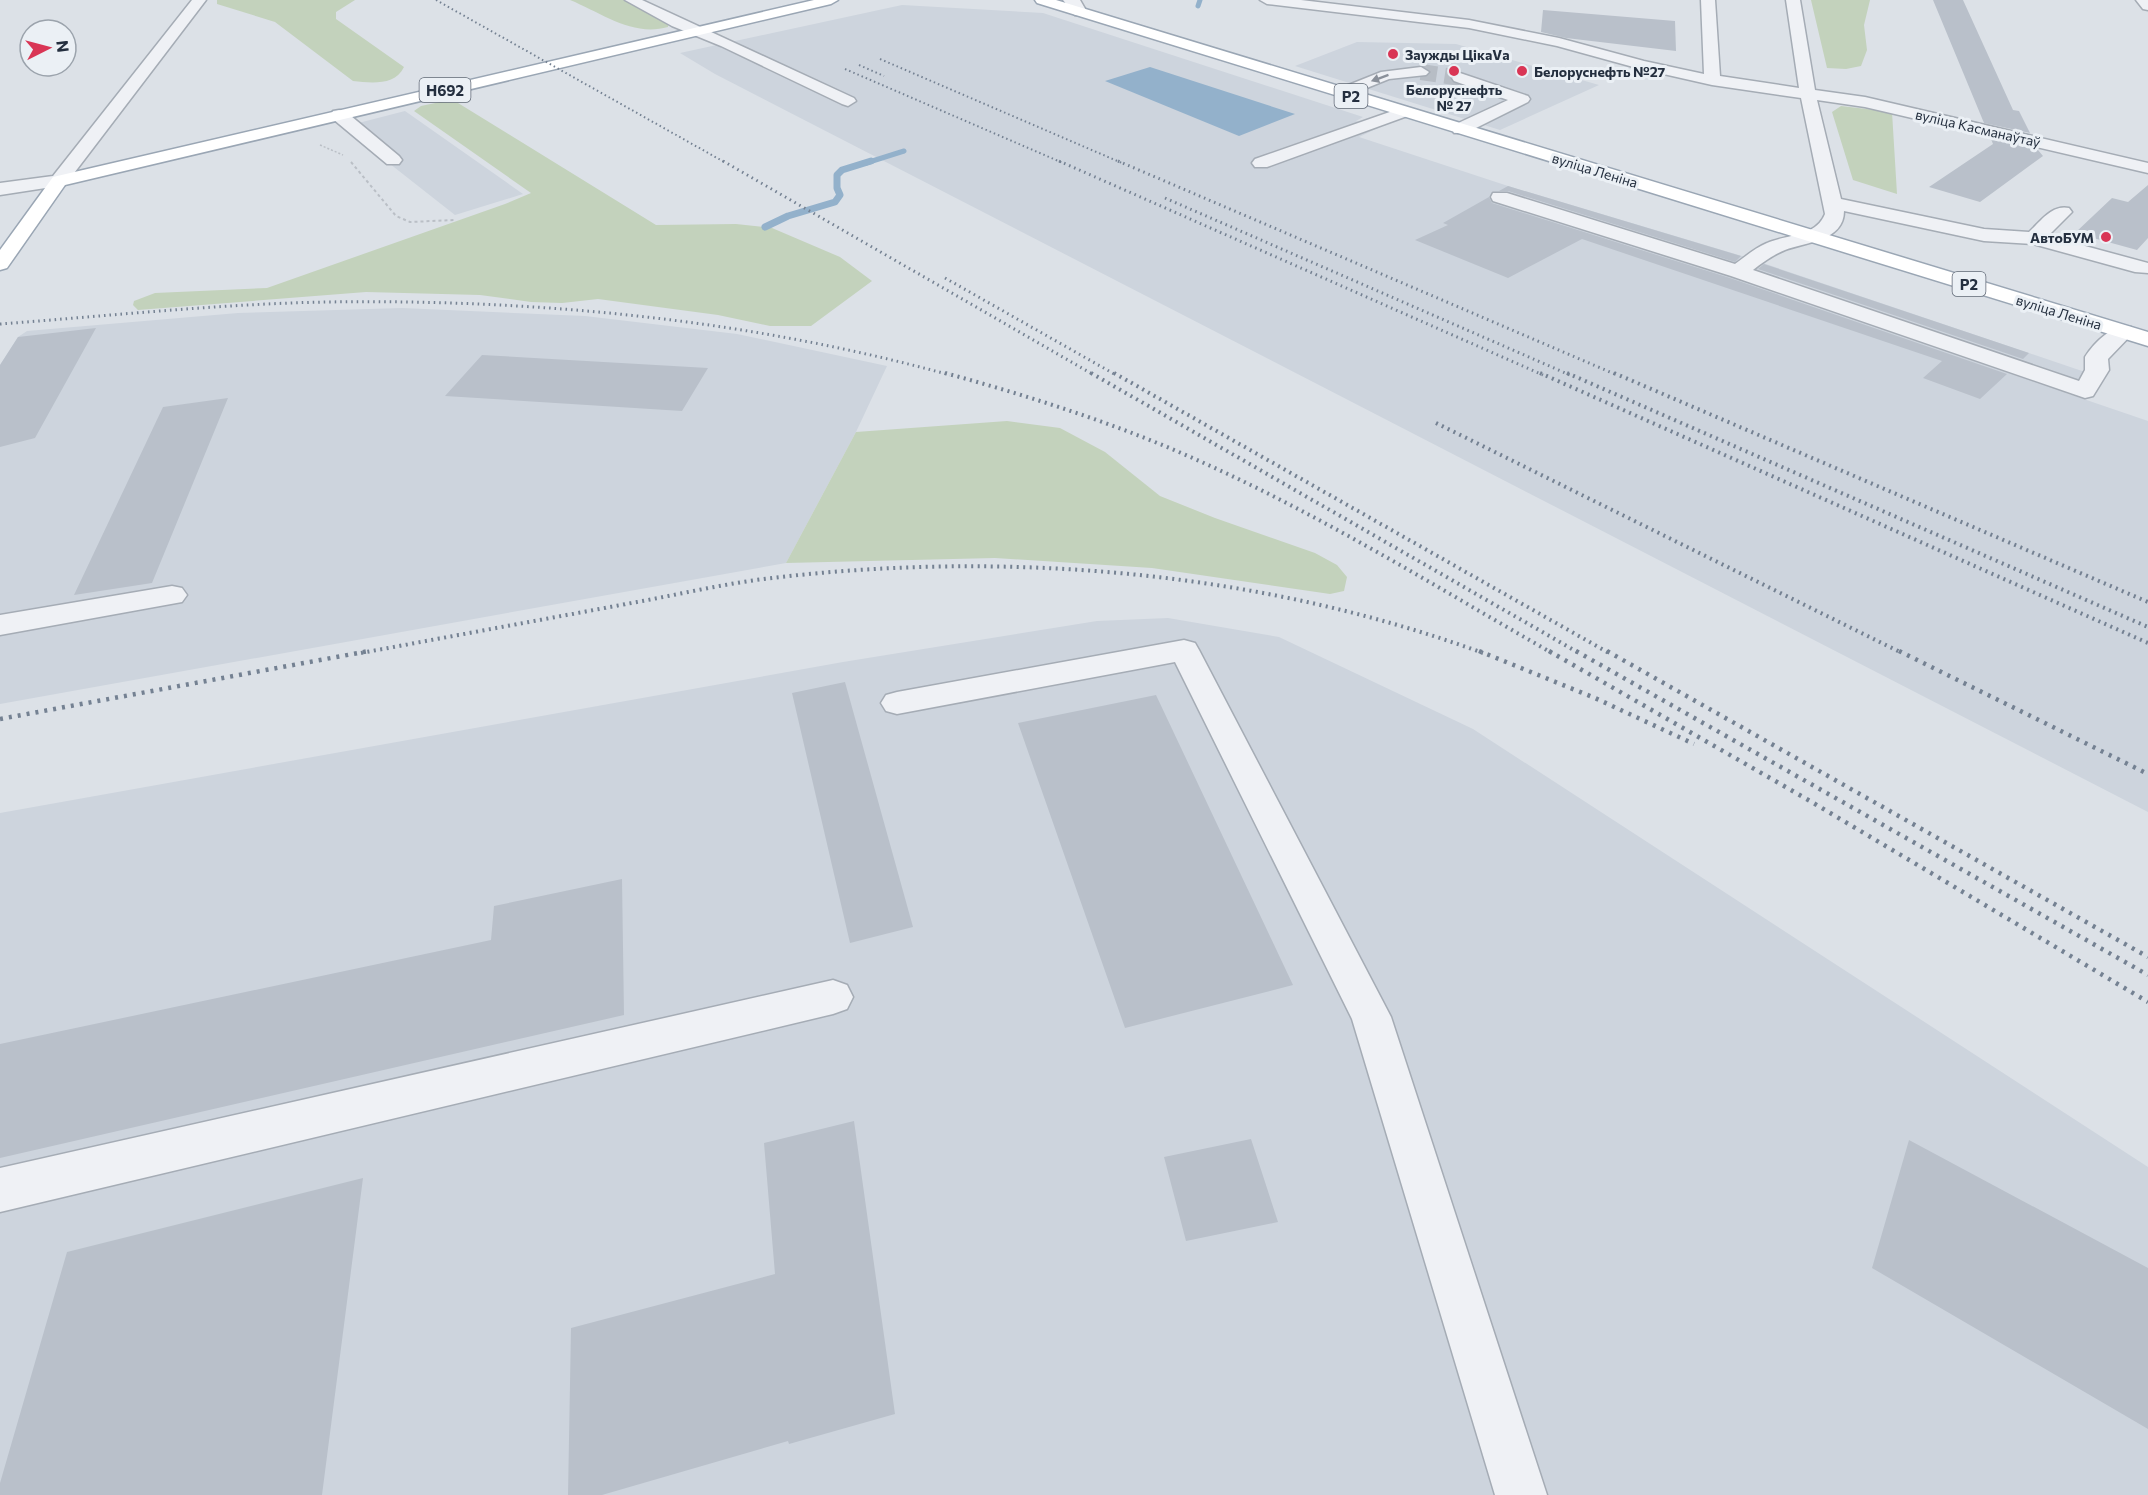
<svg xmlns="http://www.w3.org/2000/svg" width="2148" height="1495" viewBox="0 0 2148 1495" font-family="Commissioner,sans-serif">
<rect width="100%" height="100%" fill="#dce1e7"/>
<path fill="#cdd4dd" d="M 902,5 L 1043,13 L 1363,117 L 1356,121 L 1378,128 L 1359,137 L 1508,186 L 1742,256 L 2085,372 L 2066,393 L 2148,421 L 2148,812 L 715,74 L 680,53 Z
M 1357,42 L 1456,44 L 1599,85 L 1500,130 L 1295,66 Z
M 405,111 L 523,194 L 455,215 L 343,127 Z
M 402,308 L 585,316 L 737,334 L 887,366 L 856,432 L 786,563 L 0,704 L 0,365 L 18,337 L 27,331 L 238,313 Z
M 1168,618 L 1279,637 L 1473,729 L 2148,1167 L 2148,1495 L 0,1495 L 0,813 L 843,662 L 1097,621 Z"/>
<path fill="#c3d2bc" d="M 217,0 L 355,0 L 336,12 L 336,19 L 404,67 C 395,86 371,83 353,81 L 275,22 L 217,4 Z
M 570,0 L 626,0 L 668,22 L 668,27 C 632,37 602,13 570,0 Z
M 1811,0 L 1870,0 L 1864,25 L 1867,50 L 1861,66 L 1846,69 L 1827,68 Z
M 440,102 L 458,103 L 656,225 L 736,224 L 772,228 L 840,257 L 872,281 L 811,326 L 770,326 L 718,315 L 598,299 L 562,303 L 531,302 L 480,295 L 366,292 L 138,310 L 133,305 L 134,301 L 155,293 L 267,288 L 505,204 L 531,193 L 414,111 L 421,106 Z
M 1841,106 L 1892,112 L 1897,194 L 1853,180 L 1832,112 Z
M 1007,421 L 1060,428 L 1105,452 L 1160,496 L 1215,518 L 1315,553 L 1337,565 L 1347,577 L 1344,591 L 1330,594 L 1152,568 L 995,558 L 786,563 L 856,432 Z"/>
<path fill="#93b1cb" d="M 1150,67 L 1295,114 L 1239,136 L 1105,81 Z"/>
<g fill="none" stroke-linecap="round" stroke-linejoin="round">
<path stroke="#93b1cb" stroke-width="5" d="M 1198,6 L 1200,0
M 866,163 L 904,151"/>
<path stroke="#93b1cb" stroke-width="7" d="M 765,227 L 788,216 L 835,202 L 840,195 L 837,188 L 837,175 L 842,170 L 871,161"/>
</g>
<path fill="#b9c0ca" d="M 1933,0 L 1963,0 L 2013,110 L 2019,111 L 2030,133 L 1984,123 Z
M 1543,10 L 1675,21 L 1676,51 L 1566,38 L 1541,32 Z
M 1991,139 L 2038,150 L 2043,156 L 1980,202 L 1929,187 L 1993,144 Z
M 2148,185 L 2148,238 L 2137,250 L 2075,233 L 2112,198 L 2128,202 Z
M 1508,186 L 1741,256 L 1735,262 L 1508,191 L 1499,191 Z
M 1489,197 L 1492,203 L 1730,278 L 2007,374 L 1980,399 L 1923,378 L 1942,361 L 1582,239 L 1508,278 L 1415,240 L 1448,225 L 1443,223 Z
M 1764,264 L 2029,353 L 2023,359 L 1758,269 Z
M 96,328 L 35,438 L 0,447 L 0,365 L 18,337 Z
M 482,355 L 708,368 L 682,411 L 445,396 Z
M 228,398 L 152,583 L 74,595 L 163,407 Z
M 845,682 L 913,927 L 850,943 L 792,693 Z
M 1156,695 L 1293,985 L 1125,1028 L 1018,723 Z
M 622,879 L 624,1015 L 0,1158 L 0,1044 L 491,940 L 494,906 Z
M 854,1121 L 895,1414 L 789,1444 L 788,1441 L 602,1495 L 568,1495 L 571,1328 L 775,1274 L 764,1143 Z
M 1251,1139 L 1278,1222 L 1186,1241 L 1164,1157 Z
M 1909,1140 L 2148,1268 L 2148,1429 L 1872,1268 Z
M 363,1178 L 322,1495 L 0,1495 L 0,1483 L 67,1252 Z"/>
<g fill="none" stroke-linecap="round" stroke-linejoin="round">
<path stroke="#b7bdc5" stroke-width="16" stroke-dasharray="16 8" stroke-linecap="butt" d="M 1421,72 L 1460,78"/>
<g stroke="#a5acb5" stroke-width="3">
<path id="minor" d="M 192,0 L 206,0 L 65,185 L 0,195 L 0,183 L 53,176 Z
M 625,0 L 642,0 L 854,98 L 856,101 L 848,106 L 842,104 L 721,46 L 672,26 Z
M 1063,0 L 1080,0 L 1087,12 L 1085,15 L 1075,15 Z
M 1260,0 L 1301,0 L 1469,20 L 1559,38 L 1644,61 L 1704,74 L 1701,0 L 1715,0 L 1720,76 L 1799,88 L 1786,0 L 1800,0 L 1815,90 L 1865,97 L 2148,163 L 2148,173 L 1865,107 L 1817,100 L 1841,199 L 1984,229 L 2029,232 C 2040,222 2052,204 2069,208 L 2072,212 L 2048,236 L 2148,263 L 2148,273 L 2135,272 L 2033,244 L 1984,241 L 1844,211 C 1844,241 1806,242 1785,250 C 1773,255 1763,262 1753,270 L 2079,381 L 2085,370 L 2085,357 C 2094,343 2113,323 2131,327 L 2134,332 L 2108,359 L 2109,370 L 2093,396 L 2085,398 L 1731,276 L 1493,201 L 1491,197 L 1493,193 L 1507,193 L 1735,264 C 1745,257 1755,248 1767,243 C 1787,234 1816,237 1825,214 L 1801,98 L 1712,85 L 1637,68 L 1557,46 L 1469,28 L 1267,4 Z
M 2136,0 L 2148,0 L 2148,10 L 2143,9 Z
M 1421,67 L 1429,72 L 1426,75 L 1389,79 L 1342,98 L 1334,93 L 1336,90 L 1381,72 Z
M 1460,73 L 1528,96 L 1530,99 L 1528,102 L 1466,133 L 1454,133 L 1452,129 L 1454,125 L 1508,100 L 1454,81 L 1452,78 Z
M 1404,107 L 1410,109 L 1412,112 L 1410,115 L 1267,167 L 1255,167 L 1252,163 L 1255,159 Z
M 339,110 L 345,111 L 399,156 L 402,160 L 399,164 L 387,164 L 333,119 L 331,115 L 333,111 Z
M 172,586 L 182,588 L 187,595 L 182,602 L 0,635 L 0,615 Z
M 1184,640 L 1195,643 L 1199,650 L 1391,1017 L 1547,1495 L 1495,1495 L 1352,1019 L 1175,662 L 897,714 L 886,711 L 881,703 L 886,695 L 897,692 Z
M 833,980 L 847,985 L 853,997 L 847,1009 L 833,1014 L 0,1212 L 0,1168 Z"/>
</g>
<g stroke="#9aa6b4" stroke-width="3">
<path id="major" d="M 814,0 L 838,0 L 831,4 L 65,185 L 7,268 L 0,270 L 0,250 L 53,177 Z
M 1035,0 L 1056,0 L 2148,332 L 2148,346 L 1037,3 Z"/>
</g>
<path stroke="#babfc6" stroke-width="1.5" stroke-dasharray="2 2" stroke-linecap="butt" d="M 320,145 L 343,155"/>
<path stroke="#babfc6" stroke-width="2" stroke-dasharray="3 3" stroke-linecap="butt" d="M 351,162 L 396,216 L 410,222 L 454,220"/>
<use href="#minor" fill="#eff1f5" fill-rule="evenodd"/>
<use href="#major" fill="#fff" fill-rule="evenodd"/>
<path stroke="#748192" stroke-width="2" stroke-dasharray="1.5 3" stroke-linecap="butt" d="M 436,0 L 726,163
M 880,59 L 1122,163
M 859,65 L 884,76
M 845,69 L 1063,163"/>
<path stroke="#748192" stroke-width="3" stroke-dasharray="1.5 4" stroke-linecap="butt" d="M 723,161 L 1094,375
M 1059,161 L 1543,375
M 1118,161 L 1617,375
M 1165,198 L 1570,375
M 945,278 L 1116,375
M 0,324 C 108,316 218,304 326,302 C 537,299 747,319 950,375"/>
<path stroke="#748192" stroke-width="4" stroke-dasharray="2 4.5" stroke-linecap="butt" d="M 945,373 C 1033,397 1123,426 1206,464 C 1326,518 1438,588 1552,653
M 1091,373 L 1579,653
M 1114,373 L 1609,653
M 1540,373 L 2148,643
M 1567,373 L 2148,627
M 1614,373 L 2148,602
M 1436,423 L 1902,653
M 361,653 C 453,636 545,619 637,602 C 681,594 727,583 772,578 C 1008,550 1259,571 1483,653"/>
<path stroke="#748192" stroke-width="4.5" stroke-dasharray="3 6" stroke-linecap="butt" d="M 1479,651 L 1595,698 L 1694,744
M 1549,651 L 1810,801 L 2148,1002
M 1576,651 L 2148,975
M 1607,651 L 2148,957
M 1899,651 L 2148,774
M 0,719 L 369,651"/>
</g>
<defs><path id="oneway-solid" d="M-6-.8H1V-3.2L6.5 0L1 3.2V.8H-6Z" transform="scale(1.5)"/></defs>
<use fill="#8a909a" href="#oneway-solid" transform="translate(1380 78) rotate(160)"/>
<g fill="#d93555" stroke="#ebf0f5" stroke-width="2">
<circle cx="1393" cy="54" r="6"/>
<circle cx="1454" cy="71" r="6"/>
<circle cx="1522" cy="71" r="6"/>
<circle cx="2106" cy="237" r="6"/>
</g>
<g text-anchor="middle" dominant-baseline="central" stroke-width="6" stroke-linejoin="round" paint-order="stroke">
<g font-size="14" font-weight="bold" fill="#242f3f" stroke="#ebf0f5" text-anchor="start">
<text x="1405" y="54">Заужды ЦікаVа</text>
<text x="1534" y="71">Белоруснефть №27</text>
<text x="1454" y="89" text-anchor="middle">Белоруснефть<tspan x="1454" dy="16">№ 27</tspan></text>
<text x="2094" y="237" text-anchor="end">АвтоБУМ</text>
</g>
<g font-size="14" fill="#242f3f" stroke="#ebf0f5">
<text transform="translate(1978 128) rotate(13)">вуліца Касманаўтаў</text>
<text transform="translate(1595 170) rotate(17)">вуліца Леніна</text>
<text transform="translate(2059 312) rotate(17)">вуліца Леніна</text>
</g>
<g fill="#ebf0f5" stroke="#606976" stroke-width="1.5">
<rect x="419.5" y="78" width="51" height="24" rx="4.5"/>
<rect x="1334.5" y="84" width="33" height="24" rx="4.5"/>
<rect x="1952.5" y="272" width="33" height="24" rx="4.5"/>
</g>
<g font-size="15" font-weight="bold" fill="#242f3f">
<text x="445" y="90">Н692</text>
<text x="1351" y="96">Р2</text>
<text x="1969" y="284">Р2</text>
</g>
</g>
<g transform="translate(48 48) rotate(84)"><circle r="28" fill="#ebf0f5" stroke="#9ba3ac" stroke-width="1.5"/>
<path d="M0-4.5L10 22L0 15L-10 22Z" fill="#d93555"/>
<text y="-9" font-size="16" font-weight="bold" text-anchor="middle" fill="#242f3f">N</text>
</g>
</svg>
